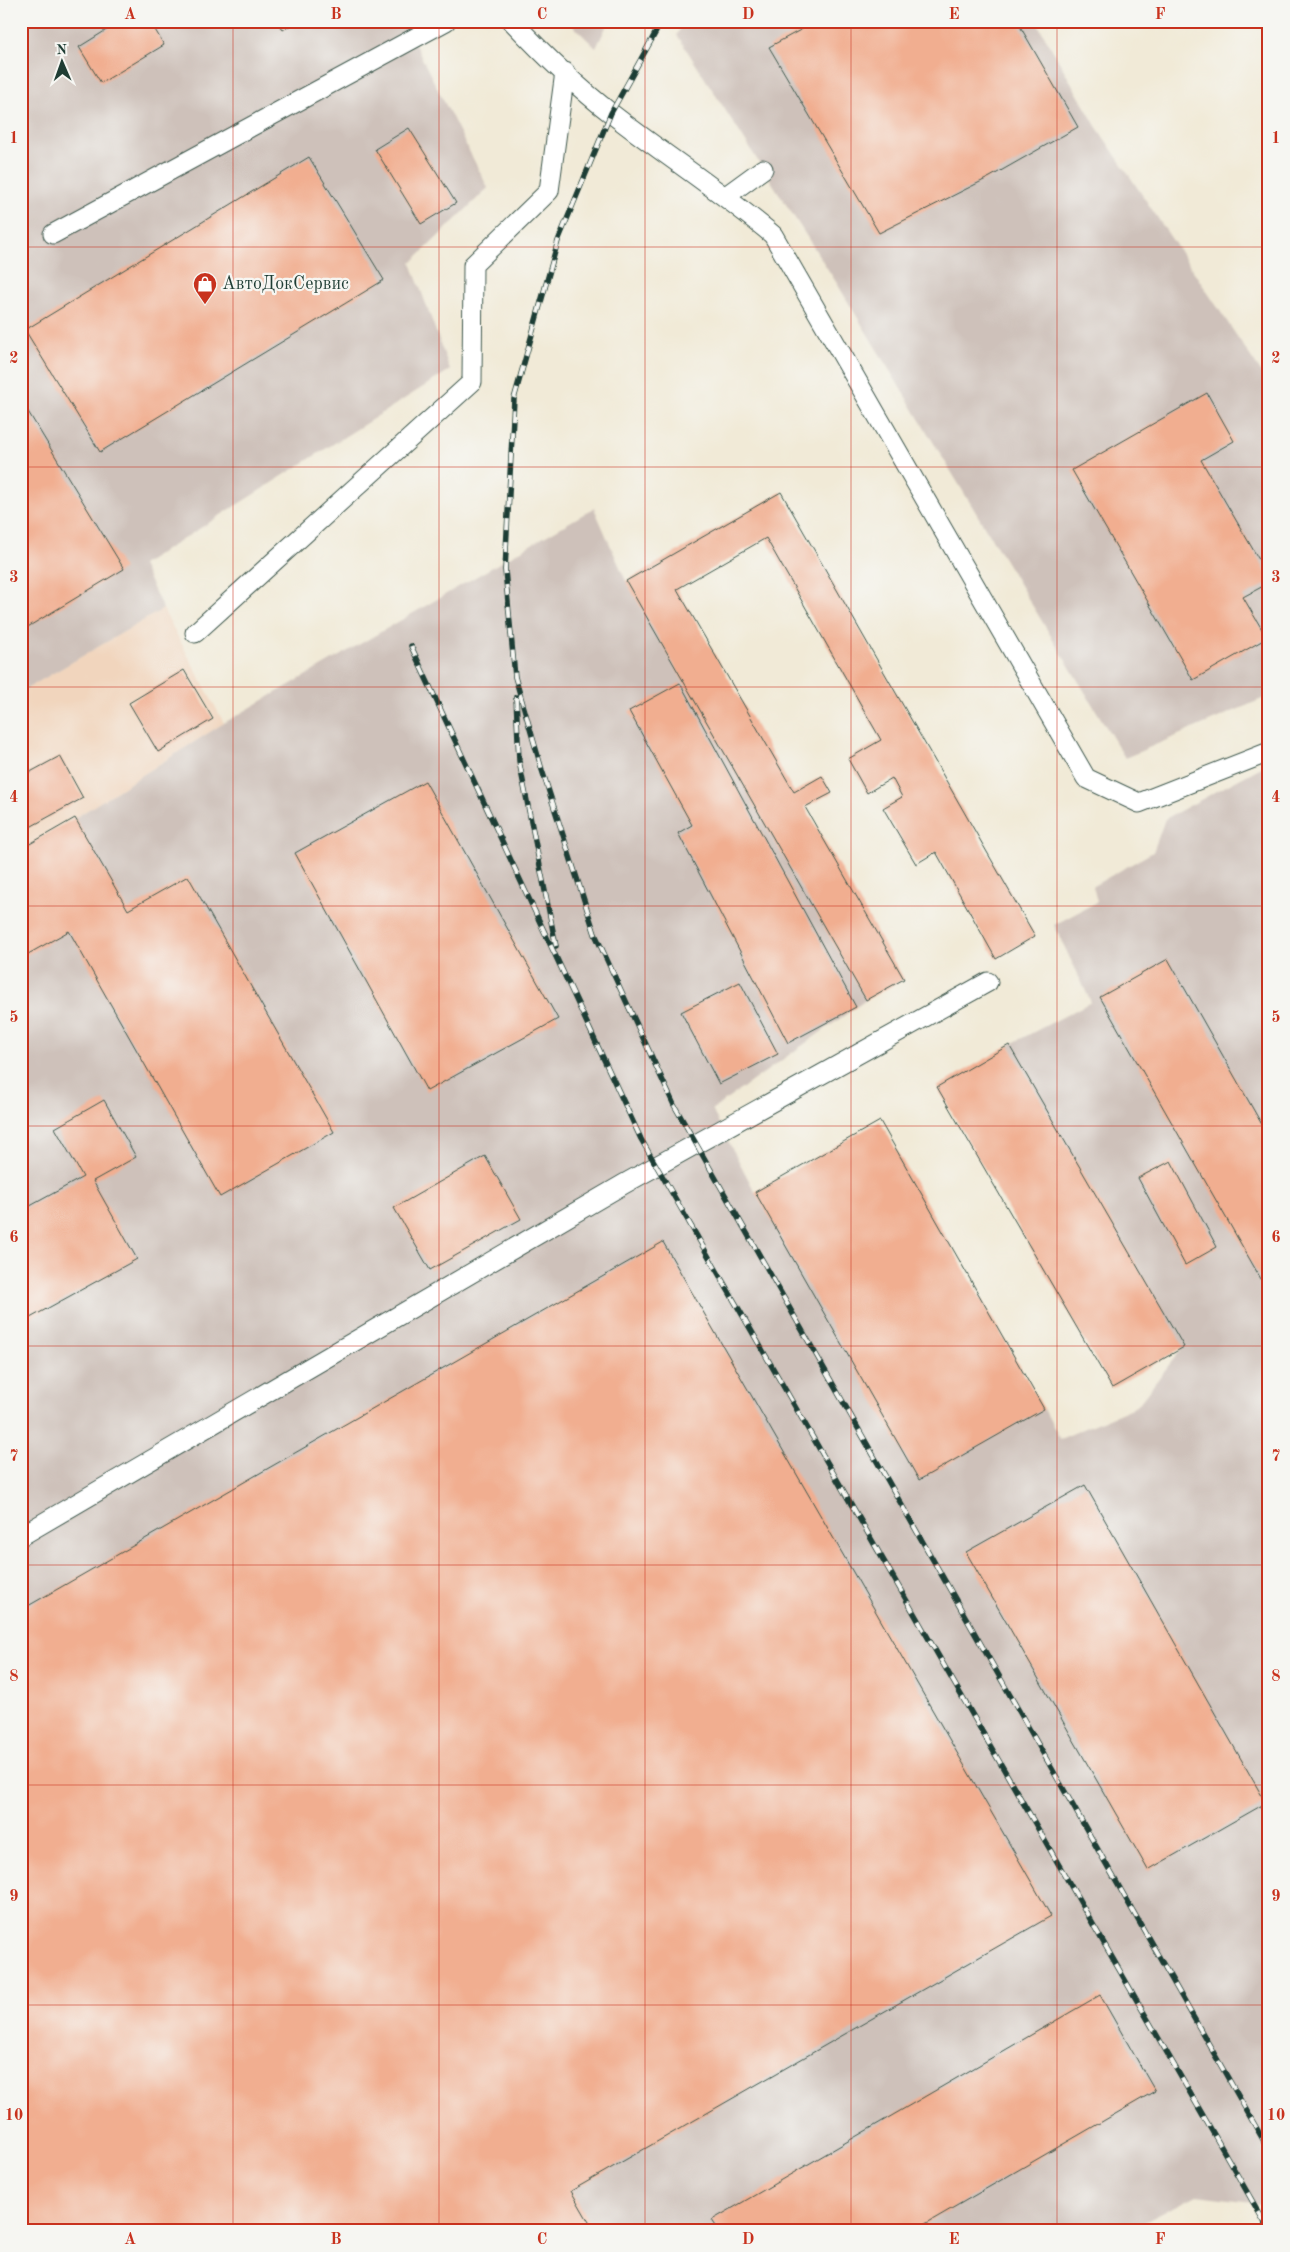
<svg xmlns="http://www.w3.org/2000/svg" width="1290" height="2252" viewBox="0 0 1290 2252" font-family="'Old Standard TT',serif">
<rect width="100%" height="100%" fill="#f6f6f2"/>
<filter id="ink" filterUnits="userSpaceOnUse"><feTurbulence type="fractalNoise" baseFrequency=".02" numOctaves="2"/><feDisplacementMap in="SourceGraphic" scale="10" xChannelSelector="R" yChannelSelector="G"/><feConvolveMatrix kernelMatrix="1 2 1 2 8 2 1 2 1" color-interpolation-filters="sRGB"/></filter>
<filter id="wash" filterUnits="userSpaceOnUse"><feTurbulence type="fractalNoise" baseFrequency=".0096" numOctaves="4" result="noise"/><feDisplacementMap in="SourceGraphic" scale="20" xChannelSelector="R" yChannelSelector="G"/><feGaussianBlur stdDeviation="1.12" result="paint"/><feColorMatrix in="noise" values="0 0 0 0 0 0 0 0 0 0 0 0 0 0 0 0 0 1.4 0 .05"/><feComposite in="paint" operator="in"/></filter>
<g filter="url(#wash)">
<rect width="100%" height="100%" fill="#f1ead7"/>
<path fill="#f1d5bd" d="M 163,609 L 224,723 L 75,818 L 21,849 L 21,692 Z"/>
<path fill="#cec1ba" d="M 21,21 L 403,21 L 488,188 L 411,263 L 450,370 L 142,565 L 163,609 L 21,692 Z
M 568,21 L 609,21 L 596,48 Z
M 684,21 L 1036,21 L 1096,126 L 1269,384 L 1269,696 L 1125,758 L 836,282 L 677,35 Z
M 594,508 L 626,581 L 866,1000 L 712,1110 L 755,1192 L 919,1479 L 1044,1409 L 1060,1439 L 1137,1406 L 1183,1347 L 1009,1045 L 1091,1002 L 1054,925 L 1097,902 L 1093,886 L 1153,852 L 1165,819 L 1269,763 L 1269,2204 L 1197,2195 L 1127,2231 L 21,2231 L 21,849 L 75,818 L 224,723 Z"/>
<g id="blocks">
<path fill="#f1ae90" d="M 121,21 L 150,21 L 164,45 L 101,83 L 79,47 Z
M 277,21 L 297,21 L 283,30 Z
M 817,21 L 1017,21 L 1078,127 L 990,177 L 879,233 L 769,47 Z
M 409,128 L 456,203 L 421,224 L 375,149 Z
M 309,157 L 384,280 L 100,452 L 25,330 Z
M 1207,393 L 1234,441 L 1201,460 L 1269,577 L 1269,583 L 1243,597 L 1267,638 L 1193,680 L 1072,470 Z
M 21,400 L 124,569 L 21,631 Z
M 781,492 L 1035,936 L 996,959 L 936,852 L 916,864 L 883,808 L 902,797 L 892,778 L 867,793 L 848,759 L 881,740 L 766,538 L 677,589 L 794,792 L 822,776 L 832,793 L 805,807 L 904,979 L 866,1000 L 626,581 Z
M 184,670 L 213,719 L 158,752 L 129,703 Z
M 680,683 L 856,1007 L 788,1043 L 678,833 L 692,825 L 629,711 Z
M 60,756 L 83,798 L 21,832 L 21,777 Z
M 425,781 L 558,1019 L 427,1091 L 295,853 Z
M 75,818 L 128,910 L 188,876 L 334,1132 L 220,1197 L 69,931 L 21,958 L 21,849 Z
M 1168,959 L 1269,1137 L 1269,1293 L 1100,997 Z
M 740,982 L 778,1054 L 719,1084 L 681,1012 Z
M 1009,1045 L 1184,1347 L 1112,1388 L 937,1087 Z
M 104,1100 L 136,1157 L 93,1181 L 137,1259 L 21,1323 L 21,1211 L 83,1177 L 55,1128 Z
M 880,1121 L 1044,1409 L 919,1480 L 755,1192 Z
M 485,1156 L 521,1219 L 430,1270 L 394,1208 Z
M 1171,1161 L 1217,1247 L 1185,1265 L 1138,1178 Z
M 663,1242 L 1051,1916 L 571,2191 L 593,2229 L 591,2231 L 21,2231 L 21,1610 Z
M 1085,1485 L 1266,1803 L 1148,1870 L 966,1552 Z
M 1100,1995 L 1155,2091 L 913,2231 L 719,2231 L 712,2220 Z"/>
</g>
</g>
<g filter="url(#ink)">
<use href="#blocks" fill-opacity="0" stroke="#3e574c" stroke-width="1"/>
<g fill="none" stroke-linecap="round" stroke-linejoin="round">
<g stroke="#3e574c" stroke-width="21">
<path id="lane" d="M 512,21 C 543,54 577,87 612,114 C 666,156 722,192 773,235 L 1086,778 L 1139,803 L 1269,752
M 726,196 L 763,169
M 53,234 L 446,21
M 195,633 L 472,382 L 473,265 L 549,191 L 565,72
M 21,1536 L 624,1184 L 988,982"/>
</g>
<use href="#lane" stroke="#fff" stroke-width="19"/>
<g stroke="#1f3d34" stroke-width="5.5">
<path id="rail" d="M 662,21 L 611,113 L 558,241 L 514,399 L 505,570 L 515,677 L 542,770 L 595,934 L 674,1105 L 1269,2150
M 411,646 L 641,1139 L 1269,2230
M 516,697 L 519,761 L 556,946"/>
</g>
<use href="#rail" stroke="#f6f6f2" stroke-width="4" stroke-dasharray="11" stroke-linecap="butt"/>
</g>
</g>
<path fill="none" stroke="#c8321e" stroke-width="1" stroke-opacity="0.55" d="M 233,21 L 233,2231M 439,21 L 439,2231M 645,21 L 645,2231M 851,21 L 851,2231M 1057,21 L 1057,2231M 21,247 L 1269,247M 21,467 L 1269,467M 21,687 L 1269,687M 21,906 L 1269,906M 21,1126 L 1269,1126M 21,1346 L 1269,1346M 21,1565 L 1269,1565M 21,1785 L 1269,1785M 21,2005 L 1269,2005"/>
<defs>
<g id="shop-pin" transform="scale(1.25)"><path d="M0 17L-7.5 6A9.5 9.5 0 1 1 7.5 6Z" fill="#c8321e" stroke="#f6f6f2"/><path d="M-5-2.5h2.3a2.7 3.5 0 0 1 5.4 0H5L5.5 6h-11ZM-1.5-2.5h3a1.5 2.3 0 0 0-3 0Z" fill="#fff"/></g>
</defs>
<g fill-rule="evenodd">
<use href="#shop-pin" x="205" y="284"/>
</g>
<g text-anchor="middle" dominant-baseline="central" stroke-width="4.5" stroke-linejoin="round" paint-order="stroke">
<g font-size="18" fill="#1f3d34" stroke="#f6f6f2" text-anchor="start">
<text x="222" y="284">АвтоДокСервис</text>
</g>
</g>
<rect width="1290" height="2252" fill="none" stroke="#f6f6f2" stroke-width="55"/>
<g transform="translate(62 62) rotate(358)" stroke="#f6f6f2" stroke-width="4" paint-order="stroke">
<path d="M0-4L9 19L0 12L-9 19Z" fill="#1f3d34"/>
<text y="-8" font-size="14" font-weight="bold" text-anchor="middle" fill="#1f3d34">N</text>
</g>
<rect x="28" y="28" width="1234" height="2196" fill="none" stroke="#c8321e" stroke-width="2"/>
<g font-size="16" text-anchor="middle" font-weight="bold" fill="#c8321e">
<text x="130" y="19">A</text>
<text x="336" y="19">B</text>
<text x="542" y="19">C</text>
<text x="748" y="19">D</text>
<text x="954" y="19">E</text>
<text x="1160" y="19">F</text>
<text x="14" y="143">1</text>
<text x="1276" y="143">1</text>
<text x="14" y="363">2</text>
<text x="1276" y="363">2</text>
<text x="14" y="582">3</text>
<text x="1276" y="582">3</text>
<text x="14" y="802">4</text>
<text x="1276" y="802">4</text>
<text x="14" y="1022">5</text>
<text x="1276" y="1022">5</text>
<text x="14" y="1242">6</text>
<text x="1276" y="1242">6</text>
<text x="14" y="1461">7</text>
<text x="1276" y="1461">7</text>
<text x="14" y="1681">8</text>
<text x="1276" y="1681">8</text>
<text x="14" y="1901">9</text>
<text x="1276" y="1901">9</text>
<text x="14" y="2120">10</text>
<text x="1276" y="2120">10</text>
<text x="130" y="2244">A</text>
<text x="336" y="2244">B</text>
<text x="542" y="2244">C</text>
<text x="748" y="2244">D</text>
<text x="954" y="2244">E</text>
<text x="1160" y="2244">F</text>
</g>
</svg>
